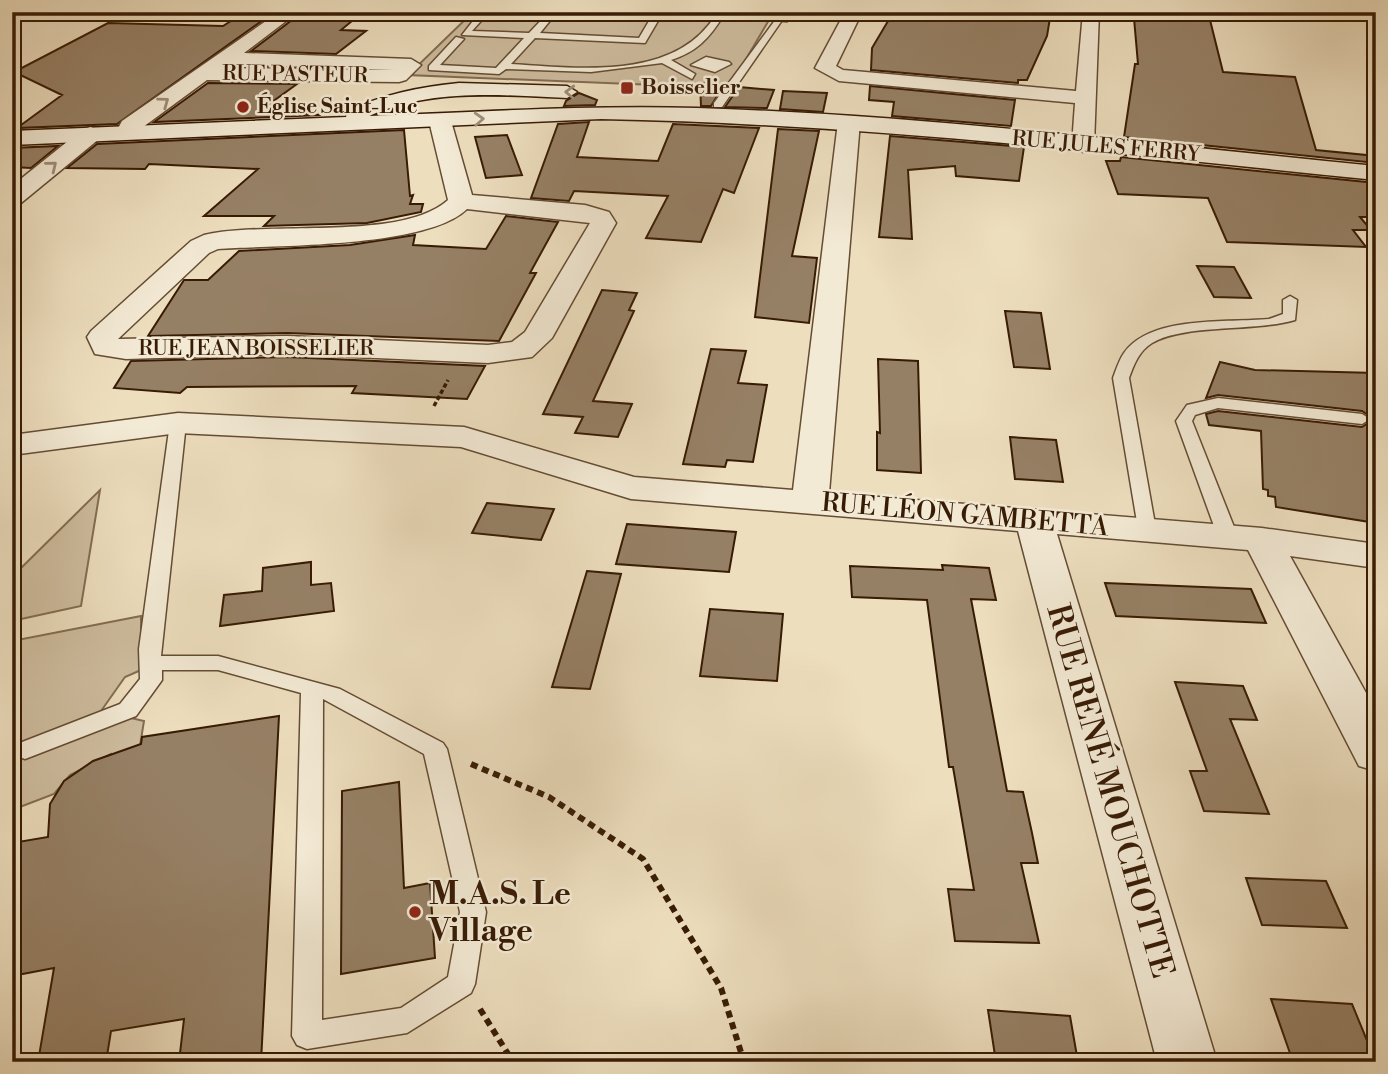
<svg xmlns="http://www.w3.org/2000/svg" width="1388" height="1074" viewBox="0 0 1388 1074" font-family="'Libre Bodoni',serif">
<rect width="100%" height="100%" fill="#eddebe"/>
<filter id="stains"><feTurbulence type="fractalNoise" baseFrequency=".00286" numOctaves="4"/><feColorMatrix values="0 0 0 0 .2 0 0 0 0 .09 0 0 0 0 .02 0 0 0 .5 -.17"/></filter>
<radialGradient id="worn" r=".72"><stop offset=".6" stop-color="#630" stop-opacity="0"/><stop offset="1" stop-color="#630" stop-opacity=".3"/></radialGradient>
<path fill="#cebd9f" stroke="#836c52" stroke-width="2" d="M 473,12 L 792,12 L 787,22 L 769,20 L 729,88 L 408,75 Z
M 100,490 L 81,606 L 12,621 L 12,577 Z
M 141,616 L 141,670 L 125,677 L 101,711 L 144,721 L 138,758 L 115,765 L 111,754 L 70,775 L 54,794 L 12,810 L 12,641 Z"/>
<path fill="#968065" stroke="#381b05" stroke-width="2" d="M 245,12 L 273,13 L 117,124 L 17,128 L 62,95 L 14,72 L 108,23 L 223,26 Z
M 946,12 L 1014,17 L 1015,12 L 1051,12 L 1047,36 L 1027,80 L 1018,80 L 1018,83 L 871,70 L 872,48 L 891,16 L 944,19 Z
M 300,14 L 358,16 L 341,30 L 366,31 L 336,54 L 251,51 Z
M 1159,17 L 1210,20 L 1223,72 L 1295,77 L 1316,150 L 1376,156 L 1376,163 L 1124,137 L 1135,64 L 1138,64 L 1134,18 L 1159,20 Z
M 208,83 L 297,84 L 261,110 L 321,115 L 154,122 Z
M 700,83 L 724,85 L 711,106 L 701,106 Z
M 870,86 L 1015,100 L 1011,126 L 892,116 L 894,102 L 869,100 Z
M 739,87 L 774,90 L 767,108 L 725,107 Z
M 783,91 L 827,93 L 823,112 L 780,109 Z
M 579,93 L 597,100 L 595,105 L 564,106 L 566,101 Z
M 589,122 L 577,157 L 658,161 L 673,124 L 759,128 L 734,193 L 723,189 L 701,242 L 646,238 L 668,196 L 574,191 L 569,201 L 531,198 L 558,124 Z
M 778,129 L 819,131 L 792,256 L 817,258 L 809,323 L 755,317 Z
M 404,130 L 410,196 L 413,195 L 410,204 L 423,204 L 421,212 L 367,223 L 264,226 L 274,216 L 204,216 L 258,169 L 149,164 L 145,169 L 67,168 L 97,144 Z
M 507,135 L 522,175 L 486,178 L 475,137 Z
M 890,136 L 1024,147 L 1019,181 L 956,176 L 955,166 L 908,170 L 912,239 L 879,237 Z
M 58,146 L 31,168 L 12,167 L 12,148 Z
M 1121,157 L 1376,183 L 1376,217 L 1360,217 L 1371,230 L 1353,230 L 1366,247 L 1227,242 L 1208,198 L 1118,194 L 1106,161 L 1120,161 Z
M 506,216 L 558,222 L 530,273 L 536,273 L 499,341 L 287,333 L 148,336 L 184,280 L 208,280 L 239,251 L 350,245 L 415,235 L 413,245 L 486,249 Z
M 1197,266 L 1234,267 L 1251,298 L 1214,297 Z
M 602,290 L 637,293 L 629,310 L 634,311 L 593,401 L 632,404 L 618,437 L 575,433 L 583,417 L 543,414 Z
M 1005,311 L 1041,313 L 1050,369 L 1014,367 Z
M 711,349 L 746,351 L 738,383 L 767,385 L 753,462 L 727,460 L 725,467 L 683,464 Z
M 287,357 L 485,366 L 467,399 L 352,393 L 356,386 L 187,387 L 180,393 L 114,388 L 131,361 Z
M 878,359 L 918,361 L 921,473 L 877,470 L 877,432 L 880,433 Z
M 1220,362 L 1255,370 L 1376,373 L 1376,523 L 1276,507 L 1275,497 L 1268,496 L 1268,490 L 1263,489 L 1261,431 L 1209,425 L 1206,414 L 1218,411 L 1362,427 L 1371,421 L 1371,417 L 1362,411 L 1218,395 L 1206,398 Z
M 1010,437 L 1056,440 L 1063,482 L 1015,479 Z
M 487,503 L 554,509 L 541,540 L 472,533 Z
M 627,524 L 736,532 L 729,572 L 616,564 Z
M 311,562 L 311,585 L 331,583 L 334,611 L 220,626 L 224,595 L 262,591 L 263,568 Z
M 942,565 L 989,568 L 996,600 L 971,599 L 1007,791 L 1023,792 L 1032,833 L 1038,863 L 1021,863 L 1039,943 L 955,941 L 948,889 L 974,890 L 953,767 L 949,767 L 927,600 L 852,597 L 850,566 L 943,570 Z
M 587,571 L 621,574 L 590,689 L 552,687 Z
M 1105,583 L 1251,589 L 1266,623 L 1116,616 Z
M 710,609 L 783,614 L 777,681 L 700,676 Z
M 1175,682 L 1243,686 L 1257,720 L 1230,719 L 1269,814 L 1204,811 L 1190,771 L 1207,771 Z
M 279,716 L 261,1062 L 179,1062 L 184,1019 L 111,1031 L 106,1062 L 38,1062 L 54,968 L 12,976 L 12,843 L 48,837 L 50,804 L 64,781 L 93,761 L 141,744 L 142,737 Z
M 399,782 L 404,888 L 430,883 L 435,958 L 341,974 L 342,791 Z
M 1246,878 L 1326,881 L 1347,928 L 1262,925 Z
M 1271,999 L 1352,1004 L 1375,1060 L 1291,1056 Z
M 988,1010 L 1070,1016 L 1078,1062 L 996,1062 Z"/>
<g fill="none" stroke-linecap="round" stroke-linejoin="round">
<g stroke="#654c33" stroke-width="3">
<path id="lane" d="M 480,12 L 489,12 L 472,31 L 529,33 L 549,12 L 557,12 L 540,33 L 639,38 L 652,16 L 620,12 L 662,14 L 645,43 L 535,38 L 511,64 C 578,68 674,81 715,16 L 712,12 L 721,12 L 723,16 C 709,39 696,52 671,60 L 695,74 L 692,79 L 662,63 L 591,72 L 506,69 L 499,74 L 429,70 L 429,66 L 456,37 L 464,39 L 440,65 L 496,68 L 524,38 L 462,35 Z
M 670,12 L 703,12 L 673,17 Z
M 765,12 L 785,16 L 722,107 L 714,107 L 714,103 L 776,19 Z
M 706,57 L 729,62 L 731,64 L 715,72 L 691,65 Z
M 1290,296 L 1297,300 L 1295,320 C 1254,332 1184,324 1152,343 C 1139,351 1134,364 1129,378 L 1156,530 L 1146,536 L 1139,534 L 1113,378 C 1116,370 1119,360 1124,353 C 1151,315 1227,323 1269,319 L 1283,314 L 1283,300 Z
M 1218,398 L 1362,414 L 1370,419 L 1362,424 L 1218,408 L 1195,415 L 1192,421 L 1238,537 L 1228,543 L 1218,537 L 1176,421 L 1187,405 Z
M 178,418 L 186,423 L 161,656 L 218,656 L 340,689 L 443,743 L 447,749 L 486,912 L 475,984 L 471,993 L 407,1033 L 307,1049 L 297,1045 L 292,1036 L 301,693 L 218,670 L 162,670 L 162,680 L 136,716 L 25,759 L 17,756 L 13,750 L 17,744 L 120,704 L 140,679 L 139,649 L 170,423 ZM 323,699 L 424,754 L 460,912 L 448,977 L 401,1008 L 322,1020 Z"/>
</g>
<g stroke="#654c33" stroke-width="3">
<path id="street" d="M 279,12 L 298,12 L 244,53 L 411,59 L 421,65 L 406,80 L 399,82 L 207,80 L 139,130 L 135,137 L 119,137 L 116,132 L 122,121 ZM 230,64 L 394,70 L 223,68 Z
M 845,12 L 862,12 L 836,66 L 843,70 L 1076,91 L 1083,12 L 1099,12 L 1094,145 L 1083,152 L 1072,145 L 1075,103 L 839,81 L 815,68 Z
M 440,115 L 451,121 L 472,195 L 585,205 L 609,212 L 616,223 L 552,338 L 532,357 L 488,363 L 287,354 L 126,359 L 95,354 L 87,337 L 91,331 L 191,241 L 204,235 C 268,220 401,242 448,200 L 429,121 ZM 467,209 L 590,223 L 525,332 L 512,342 L 488,345 L 287,336 L 118,339 L 209,253 L 218,249 C 276,245 427,248 467,209 Z
M 849,116 L 860,122 L 829,493 L 1262,528 L 1376,544 L 1376,568 L 1290,556 L 1376,711 L 1376,771 L 1359,766 L 1248,550 L 1057,534 L 1217,1062 L 1157,1062 L 1018,531 L 631,499 L 461,447 L 178,433 L 12,455 L 12,435 L 178,413 L 464,427 L 634,477 L 793,490 L 838,122 Z
M 91,127 L 102,134 L 99,139 L 21,203 L 12,205 L 12,186 L 83,129 Z"/>
</g>
<g stroke="#381b05" stroke-width="3">
<path id="secondary" d="M 459,83 L 567,86 L 577,92 L 567,98 C 500,95 432,88 369,116 C 478,112 587,105 697,108 C 924,115 1150,144 1376,166 L 1376,180 C 1118,154 861,124 601,119 L 12,145 L 12,131 L 346,117 L 348,111 C 384,94 419,87 459,83 Z"/>
</g>
<path stroke="#381b05" stroke-width="3.5" stroke-dasharray="4.5 2.5" stroke-linecap="butt" d="M 434,406 L 448,380"/>
<path stroke="#381b05" stroke-width="6" stroke-dasharray="7 5" stroke-linecap="butt" d="M 471,764 L 549,797 L 643,859 L 721,988 L 744,1062
M 480,1009 L 513,1062"/>
<use href="#lane" fill="#f3ead5" fill-rule="evenodd"/>
<use href="#street" fill="#f3ead5" fill-rule="evenodd"/>
<use href="#secondary" fill="#f3ead5" fill-rule="evenodd"/>
</g>
<defs><path id="oneway-chevron" d="M-2-3.5L2.5 0L-2 3.5" fill="none" stroke-width="1.6" stroke-linecap="round" stroke-linejoin="round" transform="scale(1.75)"/></defs>
<g stroke="#9f8d77">
<use href="#oneway-chevron" transform="translate(570 92) rotate(-178)"/>
<use href="#oneway-chevron" transform="translate(164 102) rotate(-36)"/>
<use href="#oneway-chevron" transform="translate(479 119) rotate(-3)"/>
<use href="#oneway-chevron" transform="translate(52 166) rotate(-39)"/>
</g>
<g fill="#8f2418" stroke="#f3ead5" stroke-width="2.5">
<rect x="620" y="81" width="14" height="14" rx="3.5"/>
<circle cx="243" cy="107" r="7"/>
<circle cx="415" cy="912" r="7"/>
</g>
<g text-anchor="middle" dominant-baseline="central" stroke-width="5" stroke-linejoin="round" paint-order="stroke">
<g font-size="21" fill="#381b05" stroke="#f3ead5">
<text transform="translate(295 75) rotate(1)">RUE PASTEUR</text>
<text transform="translate(1106 147) rotate(5)">RUE JULES FERRY</text>
<text x="256" y="349">RUE JEAN BOISSELIER</text>
</g>
<g font-size="21" font-weight="bold" fill="#381b05" stroke="#f3ead5" text-anchor="start">
<text x="641" y="88">Boisselier</text>
<text x="257" y="107">Église Saint-Luc</text>
</g>
<g font-size="26" fill="#381b05" stroke="#f3ead5">
<text transform="translate(965 515) rotate(5)">RUE LÉON GAMBETTA</text>
</g>
<g font-size="32" fill="#381b05" stroke="#f3ead5">
<text transform="translate(1110 791) rotate(74)">RUE RENÉ MOUCHOTTE</text>
</g>
<g font-size="32" font-weight="bold" fill="#381b05" stroke="#f3ead5" text-anchor="start">
<text x="429" y="894">M.A.S. Le<tspan x="429" dy="37">Village</tspan></text>
</g>
</g>
<rect width="1388" height="1074" fill="none" stroke="#eddebe" stroke-width="42"/>
<rect x="14" y="14" width="1360" height="1046" fill="none" stroke="#381b05" stroke-width="3.5"/>
<rect x="21" y="21" width="1346" height="1032" fill="none" stroke="#381b05" stroke-width="2"/>
<rect width="100%" height="100%" filter="url(#stains)"/>
<rect width="100%" height="100%" fill="url(#worn)"/>
</svg>
